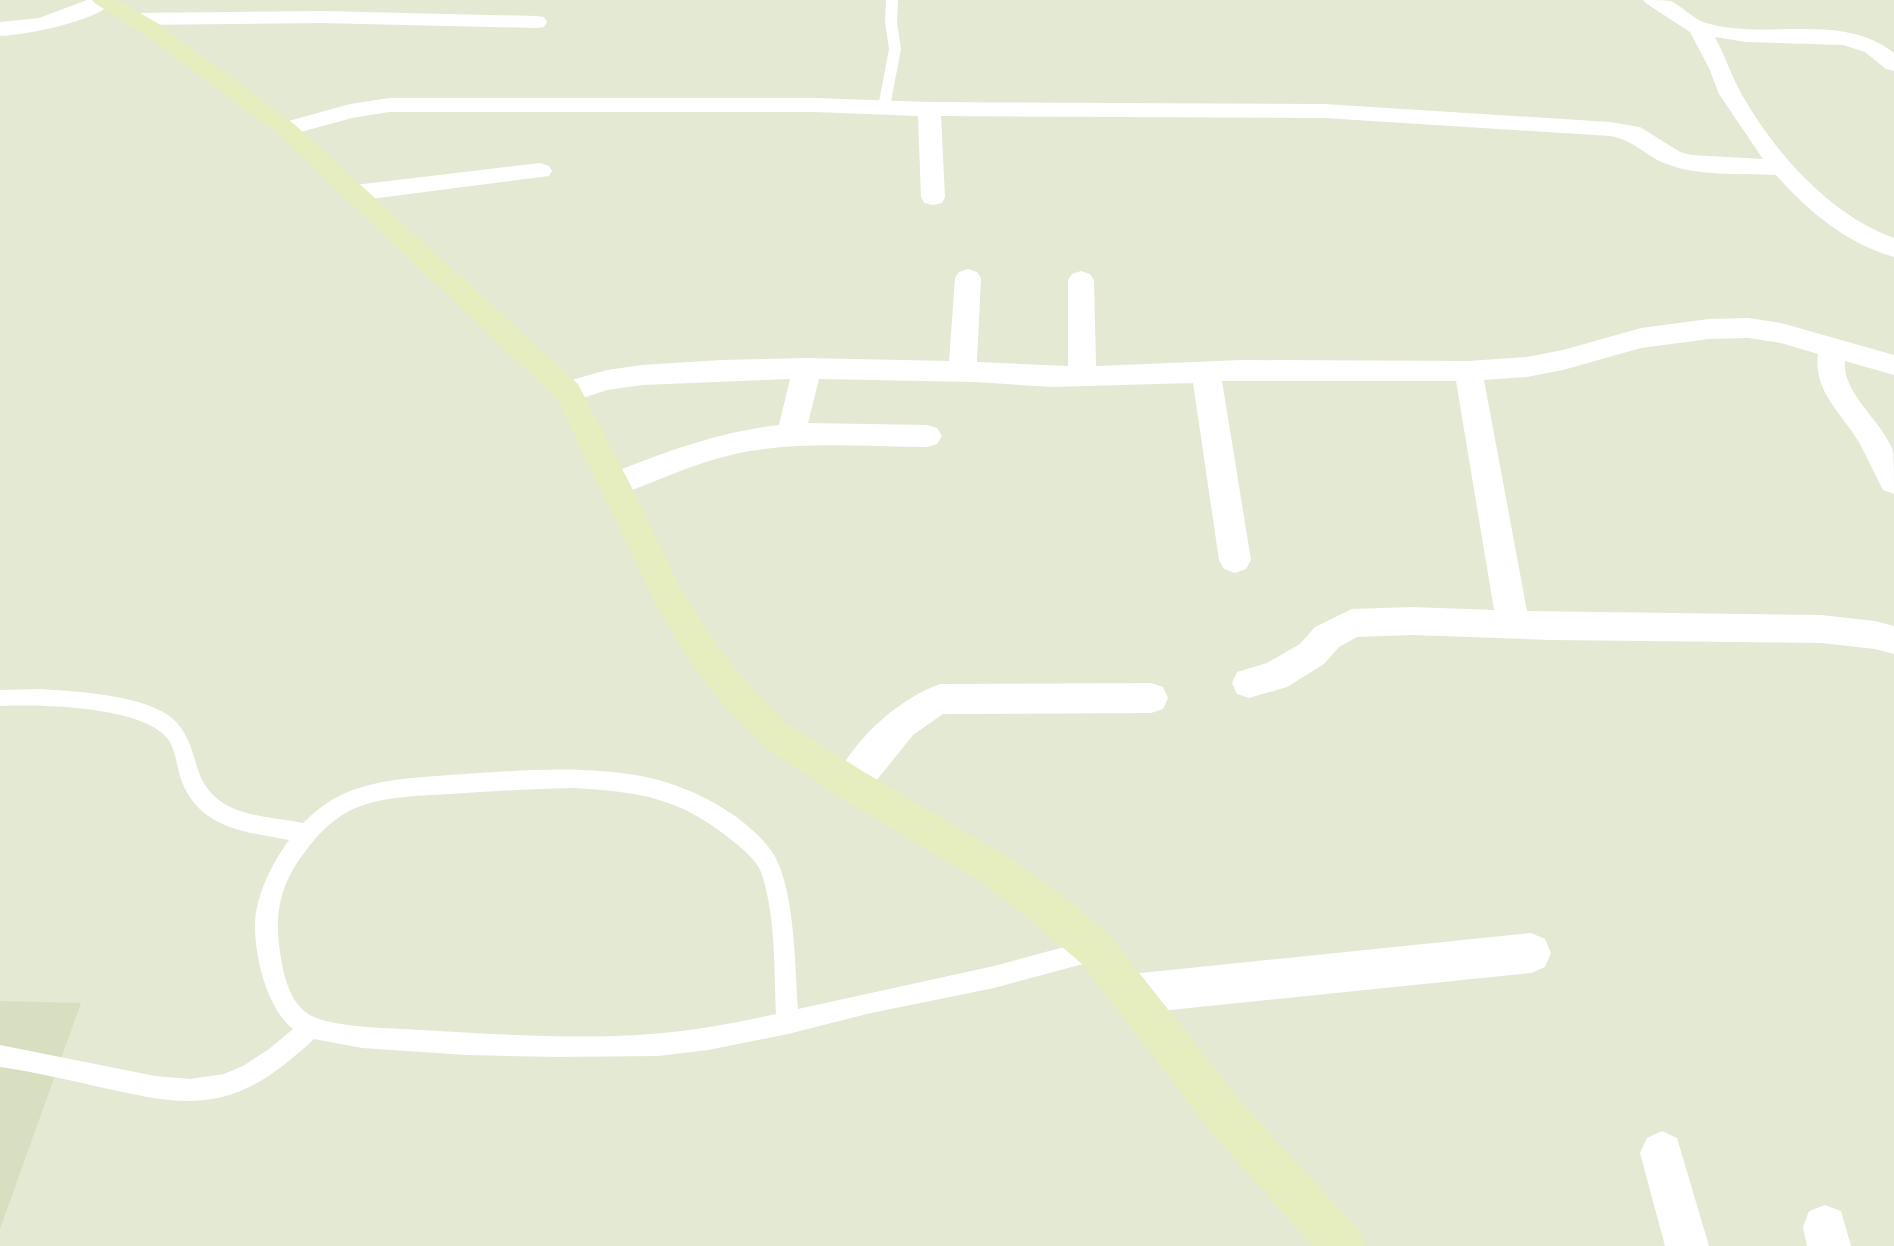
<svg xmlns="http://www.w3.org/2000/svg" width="1894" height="1246" viewBox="0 0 1894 1246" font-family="'IBM Plex Sans',sans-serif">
<rect width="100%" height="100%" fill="#e4e9d3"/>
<path fill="#d8dfc1" d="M 0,1001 L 81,1003 L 0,1229 Z"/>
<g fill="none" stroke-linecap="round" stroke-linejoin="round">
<path fill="#fff" fill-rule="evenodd" d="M 886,0 L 898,0 L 897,22 L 901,49 L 890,107 L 884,111 L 878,107 L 889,49 L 885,22 Z
M 40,689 C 74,691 147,695 173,719 C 187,731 192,750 197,767 C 212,817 260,815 303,823 C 319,807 335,796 356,789 C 391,777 428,777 464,774 C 525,770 586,765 646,777 C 689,786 743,813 770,849 C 795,881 795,967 798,1009 L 994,966 L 1094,939 L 1102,942 L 1105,950 L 1102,958 L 1094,961 L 994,988 L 871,1013 L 788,1034 L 708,1050 L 658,1056 L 555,1057 L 467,1055 L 362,1048 L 314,1039 C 287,1064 258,1088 222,1097 C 182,1107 143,1096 104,1088 C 69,1080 35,1072 0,1067 L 0,1045 L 155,1076 L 190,1079 L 224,1074 L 243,1066 L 269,1049 L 293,1029 C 265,1007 251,945 256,912 C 261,885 274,861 289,840 C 245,832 200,828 182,782 C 177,769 176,750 168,739 C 143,706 39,704 0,706 L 0,690 ZM 572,788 C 640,792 680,797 734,842 C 744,850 756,860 761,872 C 776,916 774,968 776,1014 C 735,1023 694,1031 651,1034 C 575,1040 497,1034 421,1030 C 393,1028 340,1028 314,1017 C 288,1006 282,969 279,944 C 275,913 281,886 299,860 C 312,841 328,822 349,811 C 379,796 417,796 450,794 C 491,791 531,789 572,788 Z"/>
<path fill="#fff" fill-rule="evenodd" d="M 87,0 L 115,0 C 100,21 26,35 0,36 L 0,22 L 39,18 Z
M 1643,0 C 1652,0 1663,0 1671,1 C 1683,7 1693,19 1706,23 C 1766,41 1842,11 1894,53 L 1894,71 L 1886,69 L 1865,52 L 1843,45 L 1746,42 L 1715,37 C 1725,56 1732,77 1742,95 C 1776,154 1829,214 1894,238 L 1894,257 C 1846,243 1809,212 1776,175 C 1740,173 1698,177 1664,163 C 1643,154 1634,140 1610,136 L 1324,118 L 941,116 L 945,197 L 942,203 L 933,205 L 924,203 L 921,197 L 918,116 L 815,112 L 389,112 L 352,118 L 286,136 L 278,134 L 274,129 L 278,124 L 350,104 L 389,98 L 815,98 L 929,102 L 1324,104 L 1610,122 L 1640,127 L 1680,152 L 1691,155 L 1763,159 L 1719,94 L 1709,68 L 1690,32 L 1647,4 Z
M 321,11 L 536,16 L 544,17 L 547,22 L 544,27 L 536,28 L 321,23 L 135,25 L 127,24 L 124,19 L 127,14 L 135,13 Z
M 540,163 L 549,166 L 552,171 L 549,176 L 355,201 L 346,199 L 343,193 L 346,187 L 355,185 Z
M 968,269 L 977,272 L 981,278 L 977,362 L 1068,366 L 1068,280 L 1072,274 L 1081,271 L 1090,274 L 1094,280 L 1096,366 L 1242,360 L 1468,361 L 1527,357 L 1563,350 L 1641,328 L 1709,319 L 1748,318 L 1781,323 L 1894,355 L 1894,375 L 1845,361 C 1841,392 1883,422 1893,451 C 1894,463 1894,481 1894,494 L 1883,490 C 1875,475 1868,459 1860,444 C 1842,413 1813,392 1818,354 L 1781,343 L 1748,338 L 1709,339 L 1641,348 L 1563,370 L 1527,377 L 1484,380 L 1527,611 L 1821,615 L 1875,621 L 1894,626 L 1894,654 L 1875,649 L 1821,643 L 1551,640 L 1412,635 L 1357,637 L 1339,647 L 1324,664 L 1287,687 L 1249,698 L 1237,694 L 1232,683 L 1237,672 L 1267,663 L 1300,644 L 1315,627 L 1352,609 L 1412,607 L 1494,610 L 1456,381 L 1222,381 L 1251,560 L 1246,569 L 1235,573 L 1224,569 L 1219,560 L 1193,383 L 1052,387 L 975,382 L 819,379 L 808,423 L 927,425 L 937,428 L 942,436 L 937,444 L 927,447 C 862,447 795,440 731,455 C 691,464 654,483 615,496 L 604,492 L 600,484 L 604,476 C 662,453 717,432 779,425 L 790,379 L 642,385 L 607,390 L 568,403 L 558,400 L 554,392 L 558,384 L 607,370 L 642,365 L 721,360 L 807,358 L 949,361 L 955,278 L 959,272 Z
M 1151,683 L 1163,687 L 1168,698 L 1163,709 L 1151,713 L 943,714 L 913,735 L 864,796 L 851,801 L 838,796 L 833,784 C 852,741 896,700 940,684 Z
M 1531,933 L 1545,939 L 1551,953 L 1545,967 L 1531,973 L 1131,1014 L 1117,1008 L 1111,994 L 1117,980 L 1131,974 Z
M 1662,1131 L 1677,1138 L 1709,1246 L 1665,1246 L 1640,1153 L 1647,1138 Z
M 1825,1205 L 1841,1211 L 1851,1246 L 1807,1246 L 1803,1227 L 1809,1211 Z"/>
<path fill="#e6edbf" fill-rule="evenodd" d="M 92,0 L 118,0 L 159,24 L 294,124 L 578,384 L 630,484 L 681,589 L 716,644 L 750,686 L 786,723 L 864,772 L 1010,858 L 1062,895 L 1110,936 L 1246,1108 L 1359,1230 L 1365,1246 L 1313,1246 L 1216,1138 L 1082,964 L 1034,923 L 984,884 L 838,796 L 762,745 L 726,708 L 692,664 L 658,608 L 557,399 L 278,134 L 143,34 L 96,4 Z"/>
</g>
</svg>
